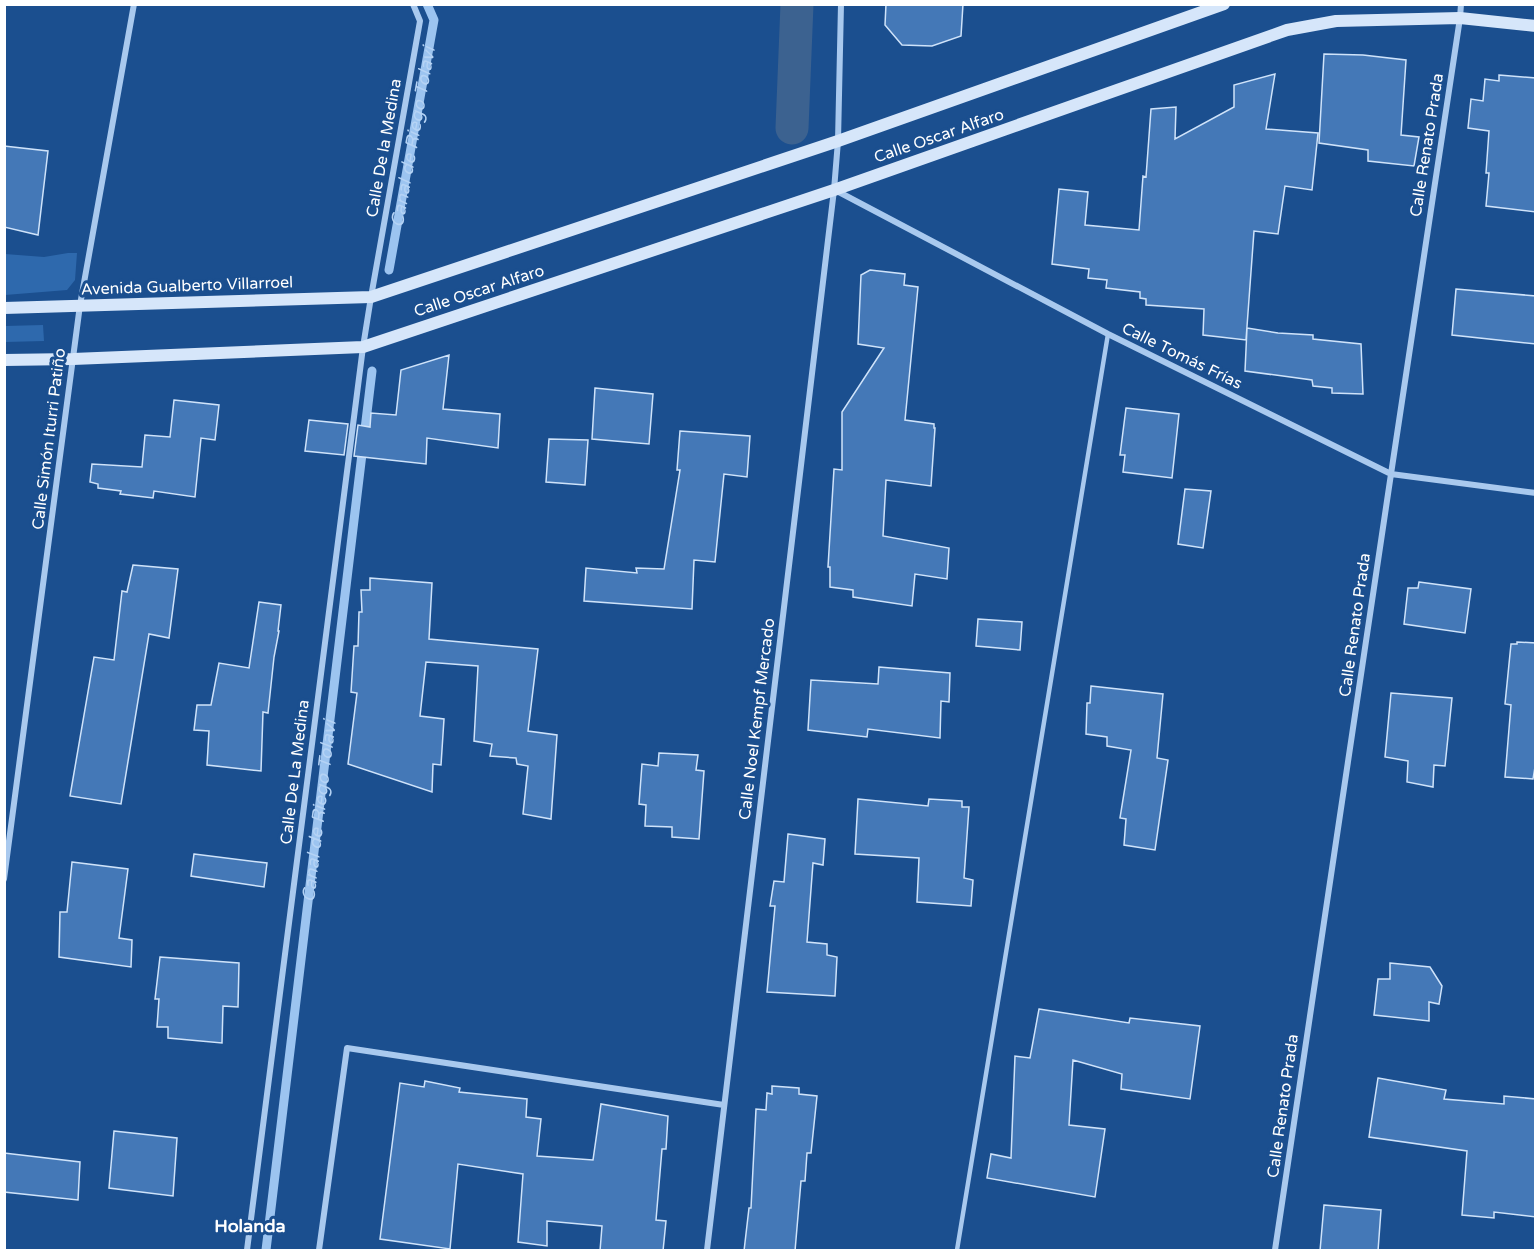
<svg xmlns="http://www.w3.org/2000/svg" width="1540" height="1255" viewBox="0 0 1540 1255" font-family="'Varela Round',sans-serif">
<rect width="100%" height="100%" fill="#1b4f8f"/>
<path fill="#2e69ad" d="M 68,253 L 77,253 L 75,280 L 67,290 L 5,295 L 5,254 L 44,257 Z
M 43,325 L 44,341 L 5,342 L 5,326 Z"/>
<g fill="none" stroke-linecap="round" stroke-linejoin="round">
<g stroke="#9cc4f0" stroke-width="9">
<path id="s1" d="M 389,270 L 434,20 L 427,4"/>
<path id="s2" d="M 266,1250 L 372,371"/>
</g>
<path stroke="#3c6290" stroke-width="33" d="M 792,128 L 797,4"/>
</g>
<path fill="#4478b7" stroke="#cfe3fa" stroke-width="1.5" d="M 886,4 L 963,4 L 961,36 L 932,46 L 902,45 L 885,25 Z
M 1324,54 L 1363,55 L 1406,60 L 1401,135 L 1419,137 L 1414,166 L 1368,161 L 1368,150 L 1319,143 Z
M 1275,74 L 1266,129 L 1318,133 L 1312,190 L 1285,186 L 1278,234 L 1254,231 L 1246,340 L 1203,335 L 1204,309 L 1146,305 L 1146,299 L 1140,298 L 1140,292 L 1106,288 L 1107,280 L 1088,278 L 1089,269 L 1052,264 L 1059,189 L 1088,192 L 1085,225 L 1139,230 L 1143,176 L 1146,177 L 1151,109 L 1176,107 L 1175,139 L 1234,107 L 1234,85 Z
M 1499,75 L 1536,78 L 1536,212 L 1486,206 L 1489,173 L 1486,173 L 1489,131 L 1468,128 L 1471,99 L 1483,101 L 1485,79 L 1499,81 Z
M 4,146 L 48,151 L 38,235 L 4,227 Z
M 870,270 L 905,274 L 904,285 L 918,287 L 905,420 L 934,424 L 934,428 L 935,428 L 931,486 L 886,480 L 883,536 L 949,548 L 947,579 L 915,574 L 912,606 L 853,597 L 853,590 L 830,587 L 830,567 L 828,567 L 834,469 L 842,470 L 842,412 L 884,348 L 858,344 L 861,275 Z
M 1456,289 L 1536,296 L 1536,344 L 1452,335 Z
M 1247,328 L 1278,333 L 1313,335 L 1313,339 L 1361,344 L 1363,394 L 1332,393 L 1332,388 L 1313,386 L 1312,380 L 1245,371 Z
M 449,355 L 443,409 L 500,414 L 498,448 L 427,438 L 426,464 L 354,456 L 358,425 L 370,427 L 371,413 L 396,415 L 401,370 Z
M 595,388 L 653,394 L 649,444 L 592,439 Z
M 174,400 L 219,405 L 215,440 L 201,438 L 195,497 L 154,491 L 153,498 L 120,494 L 121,491 L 98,488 L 98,484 L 90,482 L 92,464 L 142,467 L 145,435 L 170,437 Z
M 1126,408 L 1179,414 L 1172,478 L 1123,472 L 1125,455 L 1120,455 Z
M 309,420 L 348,424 L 344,455 L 305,451 Z
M 680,431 L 750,436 L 747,477 L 724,474 L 715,562 L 694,560 L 692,609 L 584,601 L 586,568 L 637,573 L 636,568 L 664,569 L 680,470 L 677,470 Z
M 549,439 L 588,440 L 585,485 L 546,482 Z
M 1185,489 L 1211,491 L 1203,548 L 1178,544 Z
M 133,565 L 178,569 L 169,638 L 149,634 L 121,804 L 70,796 L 94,657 L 114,660 L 122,591 L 127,592 Z
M 370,578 L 432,583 L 429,639 L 538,649 L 528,731 L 557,735 L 551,819 L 523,814 L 528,766 L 517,764 L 516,758 L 490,756 L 492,744 L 474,741 L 478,666 L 426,662 L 420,716 L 444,719 L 441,765 L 433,764 L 432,792 L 348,764 L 357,693 L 351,692 L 354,646 L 358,646 L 359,612 L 362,612 L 361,590 L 370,590 Z
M 1419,582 L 1471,589 L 1465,633 L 1404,624 L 1408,588 L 1418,588 Z
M 259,602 L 281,605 L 278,631 L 279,631 L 274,657 L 268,713 L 263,712 L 261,771 L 207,765 L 209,731 L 194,730 L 197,705 L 211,705 L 219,663 L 249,668 Z
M 978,619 L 1022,622 L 1020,650 L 976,646 Z
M 1517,642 L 1536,643 L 1536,761 L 1533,779 L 1505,777 L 1511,705 L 1505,704 L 1511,644 L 1517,644 Z
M 879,667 L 950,673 L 949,702 L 941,701 L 940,738 L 868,729 L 867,737 L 808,730 L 811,680 L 878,684 Z
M 1091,686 L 1163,694 L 1157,758 L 1168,760 L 1155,850 L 1124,845 L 1126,819 L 1120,818 L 1131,750 L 1107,746 L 1107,737 L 1086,734 L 1087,703 L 1090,703 Z
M 1391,693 L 1452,698 L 1445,766 L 1434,765 L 1433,787 L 1407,782 L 1408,761 L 1385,757 Z
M 659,753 L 698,755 L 696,770 L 704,771 L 699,839 L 672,837 L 672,827 L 645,826 L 646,805 L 639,804 L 642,764 L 658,766 Z
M 858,799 L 928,806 L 929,799 L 962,801 L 962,807 L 969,807 L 964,878 L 973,880 L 971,906 L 917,902 L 919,858 L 855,854 Z
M 788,834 L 825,839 L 823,865 L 813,863 L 807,942 L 827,944 L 827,955 L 837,957 L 835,996 L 767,992 L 775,906 L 770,906 L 774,881 L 784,882 Z
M 194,854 L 267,863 L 264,887 L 191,876 Z
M 72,862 L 128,869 L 119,938 L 132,940 L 131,967 L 59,957 L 60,912 L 67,912 Z
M 160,957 L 239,963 L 238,1007 L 223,1006 L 222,1043 L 168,1038 L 168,1027 L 157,1027 L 159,999 L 155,999 Z
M 1390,963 L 1430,967 L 1442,986 L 1439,1004 L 1429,1002 L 1429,1021 L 1374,1015 L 1378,979 L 1390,979 Z
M 1039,1009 L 1129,1023 L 1130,1018 L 1200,1026 L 1190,1099 L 1121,1089 L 1122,1074 L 1073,1060 L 1069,1125 L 1105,1129 L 1095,1197 L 987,1178 L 991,1154 L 1011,1158 L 1015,1056 L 1030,1058 Z
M 1378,1078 L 1446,1090 L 1444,1099 L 1504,1104 L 1504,1096 L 1536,1099 L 1536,1217 L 1494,1212 L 1494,1218 L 1462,1215 L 1467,1151 L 1369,1137 Z
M 425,1081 L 460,1088 L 459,1092 L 527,1099 L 526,1117 L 541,1119 L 537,1156 L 593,1160 L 601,1104 L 668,1116 L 666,1149 L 662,1149 L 656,1220 L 666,1221 L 663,1251 L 600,1251 L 602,1226 L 547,1221 L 547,1246 L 518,1242 L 523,1174 L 458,1164 L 450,1249 L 380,1239 L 400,1083 L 424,1087 Z
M 772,1086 L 799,1088 L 799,1094 L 817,1096 L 811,1153 L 807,1153 L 805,1181 L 801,1181 L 795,1251 L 744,1251 L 749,1208 L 751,1208 L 756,1109 L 766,1110 L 767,1093 L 772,1094 Z
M 114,1131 L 177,1138 L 173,1196 L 109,1188 Z
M 4,1153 L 80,1162 L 78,1200 L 4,1192 Z
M 1324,1205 L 1381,1210 L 1378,1251 L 1320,1251 Z"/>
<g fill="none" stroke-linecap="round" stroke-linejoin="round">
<path stroke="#a9c9ee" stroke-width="4.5" d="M 957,1250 L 1108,334"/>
<path stroke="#a9c9ee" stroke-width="6" d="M 835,190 L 1108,334 L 1391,474 L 1536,493
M 4,879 L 80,305 L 134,4
M 247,1250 L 363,347 L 371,297 L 420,21 L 413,4
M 319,1250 L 347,1048 L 724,1105
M 707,1250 L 834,190 L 838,141 L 841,4
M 1275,1250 L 1391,474 L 1460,18 L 1461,4"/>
<path stroke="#d6e6fa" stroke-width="12" d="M 4,308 L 371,297 L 838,141 L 1224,4
M 4,360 L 73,359 L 363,347 L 834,190 L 1287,30 L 1336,21 L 1460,18 L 1536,26"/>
</g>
<g text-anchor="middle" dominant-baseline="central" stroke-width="6" stroke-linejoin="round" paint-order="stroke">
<g font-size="16" fill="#fff" stroke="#1b4f8f">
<text transform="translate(939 136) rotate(-19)">Calle Oscar Alfaro</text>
<text transform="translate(1427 145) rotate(-81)">Calle Renato Prada</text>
<text transform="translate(384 148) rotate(-80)">Calle De la Medina</text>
<text transform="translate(187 286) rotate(-2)">Avenida Gualberto Villarroel</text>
<text transform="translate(479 291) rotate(-18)">Calle Oscar Alfaro</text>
<text transform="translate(1182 356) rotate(26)">Calle Tomás Frías</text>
<text transform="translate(49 439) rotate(-83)">Calle Simón Iturri Patiño</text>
<text transform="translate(1355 625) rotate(-82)">Calle Renato Prada</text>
<text transform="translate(757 719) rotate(-83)">Calle Noel Kempf Mercado</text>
<text transform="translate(295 772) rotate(-83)">Calle De La Medina</text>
<text transform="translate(1283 1106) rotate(-82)">Calle Renato Prada</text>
</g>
<g font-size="18" font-style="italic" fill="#b5d3f5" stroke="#1b4f8f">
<text stroke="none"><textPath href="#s1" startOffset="135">Canal de Riego Tolavi</textPath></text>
<text stroke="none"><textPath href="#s2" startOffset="442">Canal de Riego Tolavi</textPath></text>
</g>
<g font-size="18" font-weight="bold" fill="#fff" stroke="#1b4f8f">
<text x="250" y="1226">Holanda</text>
</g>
</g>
<rect width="1540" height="1255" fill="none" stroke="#ffffff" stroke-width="12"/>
</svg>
